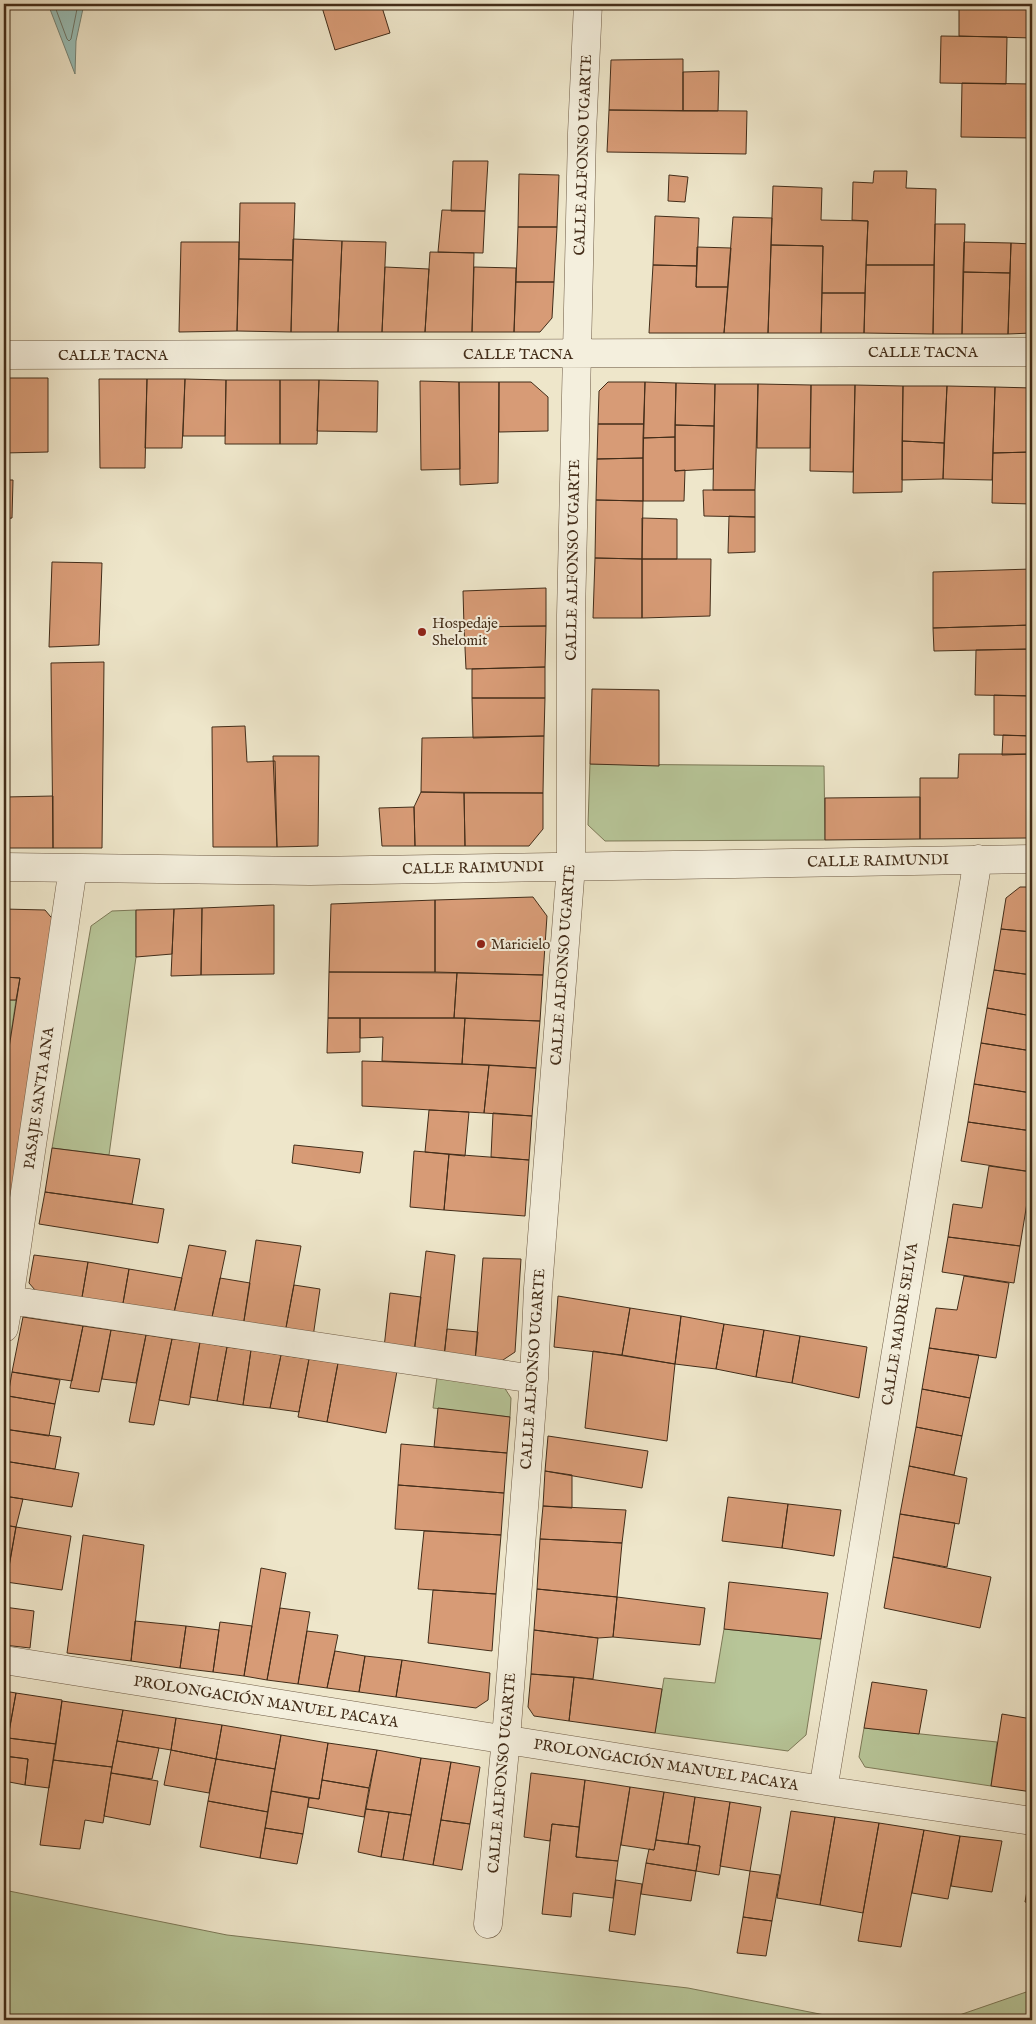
<svg xmlns="http://www.w3.org/2000/svg" width="1036" height="2024" viewBox="0 0 1036 2024" font-family="'IM FELL English',serif">
<rect width="100%" height="100%" fill="#eee6ca"/>
<filter id="stains"><feTurbulence type="fractalNoise" baseFrequency=".004" numOctaves="4"/><feColorMatrix values="0 0 0 0 .2 0 0 0 0 .09 0 0 0 0 .02 0 0 0 .5 -.17"/></filter>
<radialGradient id="worn" r=".72"><stop offset=".6" stop-color="#630" stop-opacity="0"/><stop offset="1" stop-color="#630" stop-opacity=".3"/></radialGradient>
<path fill="#b7c598" stroke="#7d7958" d="M 590,764 L 824,766 L 825,840 L 605,841 L 588,825 Z
M 136,910 L 136,957 L 109,1155 L 52,1148 L 91,926 L 112,911 Z
M 4,1000 L 16,1000 L 4,1080 Z
M 437,1377 L 504,1387 L 511,1398 L 510,1417 L 433,1408 Z
M 724,1629 L 821,1639 L 806,1735 L 788,1751 L 655,1733 L 664,1678 L 715,1683 Z
M 864,1728 L 997,1742 L 991,1786 L 865,1767 L 859,1757 Z
M 4,1890 L 227,1935 L 688,1988 L 850,2020 L 4,2020 Z
M 1032,1990 L 1032,2020 L 945,2020 Z"/>
<path fill="#99bfb8" stroke="#778578" d="M 48,4 L 84,4 L 76,41 L 75,74 Z"/>
<g fill="none" stroke-linecap="round" stroke-linejoin="round">
<path stroke="#6e7668" stroke-width="1" d="M 54,4 L 67,39 L 69,41 L 71,39 L 78,4"/>
</g>
<path fill="#d79b76" stroke="#432d19" d="M 321,4 L 381,4 L 390,33 L 335,50 Z
M 959,4 L 1032,4 L 1032,38 L 959,36 Z
M 941,36 L 1007,37 L 1006,84 L 940,83 Z
M 683,59 L 683,111 L 609,110 L 611,60 Z
M 719,71 L 718,111 L 683,111 L 683,72 Z
M 962,83 L 1032,84 L 1032,138 L 961,137 Z
M 609,110 L 747,111 L 746,154 L 607,152 Z
M 453,161 L 488,161 L 485,211 L 451,211 Z
M 874,171 L 907,171 L 906,188 L 936,189 L 934,265 L 866,265 L 868,221 L 852,220 L 853,182 L 873,183 Z
M 519,174 L 559,175 L 557,227 L 518,227 Z
M 669,175 L 688,177 L 685,202 L 668,201 Z
M 773,186 L 822,188 L 821,220 L 868,221 L 865,293 L 822,293 L 823,246 L 771,245 Z
M 240,203 L 295,203 L 293,260 L 239,259 Z
M 442,210 L 485,211 L 483,253 L 438,252 Z
M 655,216 L 699,218 L 697,266 L 653,265 Z
M 733,217 L 772,218 L 768,333 L 724,333 Z
M 935,224 L 965,224 L 962,334 L 933,334 Z
M 518,227 L 557,227 L 554,282 L 516,282 Z
M 293,239 L 342,241 L 338,332 L 291,332 Z
M 342,241 L 386,242 L 382,332 L 338,332 Z
M 181,242 L 239,242 L 237,331 L 179,332 Z
M 964,242 L 1011,243 L 1010,273 L 963,272 Z
M 1011,243 L 1032,244 L 1032,333 L 1008,334 Z
M 771,245 L 823,246 L 821,333 L 768,333 Z
M 697,247 L 731,248 L 728,287 L 696,287 Z
M 430,252 L 474,253 L 472,332 L 425,332 Z
M 239,259 L 293,260 L 291,332 L 237,331 Z
M 653,265 L 697,266 L 696,287 L 728,287 L 724,333 L 649,333 Z
M 866,265 L 934,265 L 933,334 L 864,333 Z
M 385,267 L 429,269 L 425,332 L 382,332 Z
M 474,267 L 516,268 L 514,332 L 472,332 Z
M 963,272 L 1010,273 L 1008,334 L 962,334 Z
M 516,282 L 554,282 L 552,318 L 540,332 L 514,332 Z
M 822,293 L 865,293 L 864,333 L 821,333 Z
M 4,378 L 48,378 L 48,452 L 4,453 Z
M 99,379 L 147,379 L 145,468 L 100,468 Z
M 147,379 L 185,379 L 182,448 L 145,448 Z
M 185,379 L 226,380 L 225,436 L 183,436 Z
M 226,380 L 280,380 L 280,444 L 225,444 Z
M 280,380 L 319,380 L 317,444 L 280,444 Z
M 319,380 L 378,381 L 377,432 L 317,431 Z
M 420,381 L 459,382 L 460,469 L 421,470 Z
M 459,382 L 499,382 L 498,483 L 460,485 Z
M 499,382 L 531,382 L 548,397 L 548,431 L 499,432 Z
M 608,382 L 645,382 L 644,424 L 598,424 L 599,391 Z
M 645,382 L 676,383 L 675,437 L 643,438 Z
M 676,383 L 715,384 L 714,426 L 675,425 Z
M 715,384 L 758,384 L 755,490 L 713,490 Z
M 758,384 L 811,385 L 810,448 L 757,448 Z
M 811,385 L 855,385 L 853,472 L 810,471 Z
M 855,385 L 903,386 L 902,492 L 853,493 Z
M 903,386 L 947,386 L 944,443 L 902,441 Z
M 947,386 L 995,387 L 992,480 L 943,479 Z
M 995,387 L 1032,388 L 1032,452 L 993,453 Z
M 598,424 L 644,424 L 643,458 L 597,459 Z
M 675,425 L 714,426 L 713,469 L 675,471 Z
M 675,437 L 675,471 L 685,470 L 684,501 L 643,501 L 643,438 Z
M 902,441 L 944,443 L 943,479 L 902,480 Z
M 1032,452 L 1032,504 L 992,503 L 993,453 Z
M 643,458 L 643,501 L 596,500 L 597,459 Z
M 4,480 L 13,480 L 12,518 L 4,519 Z
M 703,490 L 755,490 L 755,517 L 704,516 Z
M 596,500 L 643,501 L 642,559 L 595,558 Z
M 729,516 L 755,517 L 755,552 L 728,553 Z
M 642,518 L 677,519 L 677,559 L 642,559 Z
M 595,558 L 642,559 L 642,618 L 593,618 Z
M 642,559 L 711,559 L 710,616 L 642,618 Z
M 52,562 L 102,563 L 99,645 L 49,647 Z
M 1032,569 L 1032,625 L 933,628 L 933,572 Z
M 546,588 L 546,626 L 464,627 L 463,591 Z
M 1032,625 L 1032,649 L 934,651 L 933,628 Z
M 546,626 L 545,667 L 466,669 L 464,627 Z
M 1032,649 L 1032,696 L 975,695 L 976,650 Z
M 104,662 L 102,848 L 53,848 L 51,663 Z
M 545,667 L 545,698 L 472,698 L 472,669 Z
M 592,689 L 659,690 L 659,766 L 590,764 Z
M 994,695 L 1032,696 L 1032,736 L 994,735 Z
M 472,698 L 545,698 L 544,736 L 473,738 Z
M 245,726 L 247,762 L 275,761 L 277,847 L 213,847 L 212,727 Z
M 1003,735 L 1032,736 L 1032,754 L 1002,755 Z
M 544,736 L 543,793 L 421,792 L 422,738 Z
M 959,754 L 1032,754 L 1032,832 L 1027,838 L 920,839 L 920,778 L 958,778 Z
M 273,756 L 319,756 L 318,846 L 277,847 Z
M 421,792 L 464,793 L 465,846 L 415,846 L 414,807 Z
M 464,793 L 543,793 L 543,829 L 529,846 L 465,846 Z
M 53,796 L 53,848 L 6,848 L 5,797 Z
M 920,797 L 920,839 L 825,840 L 825,798 Z
M 414,807 L 415,846 L 382,846 L 379,808 Z
M 1020,887 L 1032,887 L 1032,932 L 1001,929 L 1006,898 Z
M 533,897 L 547,916 L 543,975 L 435,972 L 435,900 Z
M 435,900 L 435,972 L 329,972 L 331,904 Z
M 274,905 L 274,974 L 201,975 L 202,908 Z
M 202,908 L 201,975 L 171,976 L 174,909 Z
M 4,909 L 45,910 L 56,923 L 9,1232 L 4,1231 L 4,1080 L 20,978 L 4,977 Z
M 174,909 L 172,954 L 136,957 L 136,910 Z
M 1001,929 L 1032,932 L 1032,975 L 994,970 Z
M 994,970 L 1032,975 L 1032,1016 L 987,1008 Z
M 329,972 L 457,973 L 454,1018 L 328,1018 Z
M 457,973 L 543,975 L 540,1021 L 454,1018 Z
M 4,977 L 20,978 L 16,1000 L 4,1000 Z
M 987,1008 L 1032,1016 L 1032,1051 L 981,1043 Z
M 328,1018 L 360,1018 L 360,1052 L 327,1053 Z
M 360,1018 L 465,1018 L 462,1064 L 382,1061 L 383,1037 L 360,1038 Z
M 465,1018 L 540,1021 L 536,1068 L 462,1064 Z
M 981,1043 L 1032,1051 L 1031,1093 L 974,1084 Z
M 362,1061 L 489,1065 L 484,1113 L 362,1106 Z
M 489,1065 L 536,1068 L 532,1116 L 484,1113 Z
M 974,1084 L 1032,1093 L 1032,1131 L 968,1122 Z
M 429,1110 L 469,1112 L 465,1156 L 425,1152 Z
M 493,1113 L 532,1116 L 529,1160 L 491,1157 Z
M 968,1122 L 1032,1131 L 1032,1172 L 961,1161 Z
M 294,1145 L 363,1152 L 360,1173 L 292,1163 Z
M 52,1148 L 140,1159 L 132,1204 L 45,1192 Z
M 414,1151 L 449,1154 L 444,1210 L 410,1207 Z
M 449,1154 L 529,1160 L 525,1216 L 444,1210 Z
M 989,1166 L 1032,1172 L 1020,1246 L 948,1237 L 953,1204 L 982,1208 Z
M 45,1192 L 164,1209 L 158,1243 L 39,1224 Z
M 948,1237 L 1020,1246 L 1014,1283 L 942,1272 Z
M 256,1240 L 301,1246 L 285,1333 L 243,1327 Z
M 189,1245 L 226,1251 L 211,1322 L 173,1317 Z
M 426,1251 L 455,1255 L 444,1357 L 414,1353 Z
M 34,1255 L 88,1262 L 81,1303 L 41,1297 L 29,1283 Z
M 483,1258 L 521,1259 L 515,1352 L 497,1364 L 475,1361 Z
M 88,1262 L 129,1269 L 122,1309 L 81,1303 Z
M 129,1269 L 182,1278 L 173,1317 L 122,1309 Z
M 964,1276 L 1009,1283 L 996,1358 L 929,1348 L 936,1308 L 957,1310 Z
M 220,1278 L 250,1283 L 243,1327 L 211,1322 Z
M 294,1285 L 320,1289 L 313,1337 L 285,1333 Z
M 390,1293 L 421,1297 L 414,1353 L 384,1348 Z
M 558,1296 L 630,1308 L 622,1355 L 554,1347 Z
M 630,1308 L 681,1316 L 675,1364 L 622,1355 Z
M 681,1316 L 724,1324 L 716,1369 L 675,1364 Z
M 23,1317 L 83,1326 L 72,1381 L 12,1372 Z
M 724,1324 L 764,1330 L 756,1377 L 716,1369 Z
M 83,1326 L 111,1330 L 99,1392 L 70,1388 Z
M 447,1329 L 478,1332 L 475,1361 L 444,1357 Z
M 111,1330 L 146,1335 L 136,1383 L 102,1379 Z
M 764,1330 L 800,1336 L 792,1383 L 756,1377 Z
M 146,1335 L 172,1339 L 154,1425 L 129,1422 Z
M 800,1336 L 867,1347 L 859,1398 L 792,1383 Z
M 172,1339 L 200,1342 L 189,1405 L 159,1400 Z
M 200,1342 L 227,1347 L 217,1401 L 190,1397 Z
M 227,1347 L 251,1350 L 243,1405 L 217,1401 Z
M 929,1348 L 979,1355 L 970,1398 L 922,1389 Z
M 251,1350 L 281,1355 L 270,1408 L 243,1405 Z
M 593,1351 L 675,1364 L 667,1441 L 585,1428 Z
M 281,1355 L 309,1359 L 299,1412 L 270,1408 Z
M 309,1359 L 338,1363 L 327,1422 L 298,1417 Z
M 338,1363 L 397,1371 L 386,1433 L 327,1422 Z
M 12,1372 L 60,1380 L 55,1404 L 8,1396 Z
M 922,1389 L 970,1398 L 962,1436 L 916,1427 Z
M 8,1396 L 55,1404 L 49,1436 L 4,1429 Z
M 438,1408 L 510,1417 L 507,1453 L 434,1447 Z
M 916,1427 L 962,1436 L 954,1475 L 909,1466 Z
M 4,1429 L 61,1437 L 55,1469 L 4,1461 Z
M 548,1436 L 648,1451 L 642,1488 L 545,1471 Z
M 401,1444 L 507,1453 L 504,1493 L 398,1485 Z
M 4,1461 L 79,1473 L 72,1507 L 4,1496 Z
M 909,1466 L 967,1478 L 959,1524 L 900,1514 Z
M 545,1471 L 572,1475 L 572,1508 L 543,1506 Z
M 398,1485 L 504,1493 L 501,1535 L 395,1529 Z
M 4,1496 L 23,1499 L 16,1527 L 4,1525 Z
M 728,1497 L 788,1504 L 782,1548 L 722,1541 Z
M 788,1504 L 841,1510 L 834,1556 L 782,1548 Z
M 543,1506 L 626,1510 L 622,1543 L 540,1539 Z
M 900,1514 L 955,1523 L 947,1567 L 893,1557 Z
M 4,1525 L 16,1527 L 4,1596 Z
M 16,1527 L 71,1536 L 62,1590 L 6,1582 Z
M 424,1531 L 501,1535 L 496,1594 L 418,1589 Z
M 83,1535 L 144,1545 L 131,1661 L 67,1653 Z
M 540,1539 L 622,1543 L 617,1597 L 537,1589 Z
M 893,1557 L 991,1577 L 980,1628 L 884,1608 Z
M 261,1568 L 286,1573 L 267,1680 L 244,1676 Z
M 729,1582 L 828,1593 L 821,1639 L 724,1629 Z
M 537,1589 L 617,1597 L 613,1637 L 598,1638 L 534,1630 Z
M 433,1590 L 496,1594 L 492,1651 L 428,1643 Z
M 617,1597 L 705,1608 L 700,1645 L 613,1637 Z
M 4,1607 L 34,1611 L 30,1648 L 4,1645 Z
M 280,1608 L 310,1612 L 298,1684 L 267,1680 Z
M 135,1621 L 186,1626 L 180,1668 L 131,1661 Z
M 220,1622 L 252,1626 L 244,1676 L 213,1672 Z
M 186,1626 L 219,1630 L 213,1672 L 180,1668 Z
M 534,1630 L 598,1638 L 593,1679 L 531,1674 Z
M 307,1631 L 338,1635 L 327,1688 L 298,1684 Z
M 335,1651 L 365,1656 L 359,1692 L 327,1688 Z
M 365,1656 L 402,1660 L 396,1697 L 359,1692 Z
M 402,1660 L 490,1673 L 488,1700 L 476,1708 L 396,1697 Z
M 531,1674 L 574,1677 L 569,1721 L 534,1716 L 528,1707 Z
M 574,1677 L 662,1689 L 655,1733 L 569,1721 Z
M 872,1682 L 927,1690 L 919,1734 L 864,1728 Z
M 4,1691 L 16,1693 L 9,1731 L 4,1730 Z
M 16,1693 L 62,1700 L 56,1744 L 8,1738 Z
M 62,1701 L 123,1710 L 112,1767 L 53,1760 Z
M 123,1710 L 176,1718 L 171,1750 L 117,1741 Z
M 1002,1714 L 1032,1719 L 1032,1792 L 991,1786 Z
M 176,1718 L 222,1725 L 216,1759 L 171,1750 Z
M 222,1725 L 281,1735 L 275,1769 L 216,1759 Z
M 4,1730 L 9,1731 L 8,1738 L 56,1744 L 49,1788 L 25,1785 L 28,1759 L 4,1756 Z
M 281,1735 L 328,1743 L 319,1799 L 271,1791 Z
M 117,1741 L 159,1748 L 152,1779 L 111,1773 Z
M 328,1743 L 377,1750 L 369,1788 L 322,1780 Z
M 171,1750 L 216,1759 L 209,1793 L 164,1785 Z
M 377,1750 L 421,1758 L 411,1815 L 366,1809 Z
M 4,1756 L 28,1759 L 25,1785 L 4,1781 Z
M 421,1758 L 451,1762 L 433,1865 L 403,1860 Z
M 216,1759 L 275,1769 L 268,1812 L 208,1801 Z
M 53,1760 L 112,1767 L 103,1823 L 85,1820 L 80,1849 L 40,1845 Z
M 451,1762 L 480,1767 L 470,1824 L 441,1820 Z
M 111,1773 L 158,1781 L 150,1825 L 104,1816 Z
M 531,1773 L 585,1780 L 579,1827 L 552,1824 L 550,1841 L 524,1837 Z
M 322,1780 L 369,1788 L 364,1817 L 308,1807 L 309,1798 L 319,1799 Z
M 585,1780 L 630,1787 L 618,1861 L 576,1857 Z
M 630,1787 L 664,1792 L 654,1850 L 621,1845 Z
M 271,1791 L 309,1798 L 303,1834 L 265,1828 Z
M 664,1792 L 695,1797 L 688,1844 L 656,1840 Z
M 695,1797 L 730,1802 L 719,1875 L 696,1871 L 700,1846 L 688,1844 Z
M 208,1801 L 268,1812 L 260,1858 L 200,1847 Z
M 730,1802 L 761,1807 L 750,1871 L 720,1866 Z
M 366,1809 L 389,1812 L 381,1857 L 358,1852 Z
M 791,1811 L 835,1817 L 820,1905 L 777,1898 Z
M 389,1812 L 411,1815 L 403,1860 L 381,1857 Z
M 835,1817 L 879,1823 L 863,1913 L 820,1905 Z
M 441,1820 L 470,1824 L 462,1870 L 433,1865 Z
M 879,1823 L 924,1830 L 901,1947 L 858,1941 Z
M 552,1824 L 579,1827 L 576,1857 L 618,1861 L 613,1898 L 573,1893 L 571,1917 L 542,1914 Z
M 265,1828 L 303,1834 L 297,1864 L 260,1858 Z
M 924,1830 L 960,1836 L 948,1899 L 912,1893 Z
M 960,1836 L 1002,1841 L 992,1892 L 951,1886 Z
M 656,1840 L 700,1846 L 696,1871 L 646,1863 L 649,1849 L 654,1850 Z
M 646,1863 L 696,1871 L 691,1901 L 641,1894 Z
M 1032,1863 L 1032,1903 L 1025,1902 Z
M 750,1871 L 780,1875 L 772,1921 L 743,1917 Z
M 616,1880 L 642,1884 L 635,1935 L 609,1931 Z
M 743,1917 L 772,1921 L 766,1956 L 737,1953 Z"/>
<g fill="none" stroke-linecap="round" stroke-linejoin="round">
<g stroke="#6e5b45" stroke-width="29">
<path id="minor" d="M 4,355 L 1032,352
M 4,867 L 310,871 L 1032,859
M 9,1300 L 534,1379
M 4,1328 L 9,1300 L 73,868
M 4,1660 L 823,1790 L 1032,1821
M 823,1790 L 978,859
M 488,1924 L 506,1739 L 534,1379 L 538,1288 L 571,866 L 571,615 L 582,133 L 588,4"/>
</g>
<use href="#minor" stroke="#f4efdd" stroke-width="28"/>
</g>
<g fill="#8f2418" stroke="#f4efdd" stroke-width="2">
<circle cx="422" cy="632" r="5"/>
<circle cx="481" cy="944" r="5"/>
</g>
<g text-anchor="middle" dominant-baseline="central" stroke-width="4" stroke-linejoin="round" paint-order="stroke">
<g font-size="15" fill="#432d19" stroke="#f4efdd">
<text transform="translate(583 155) rotate(-88)">CALLE ALFONSO UGARTE</text>
<text x="923" y="352">CALLE TACNA</text>
<text x="518" y="354">CALLE TACNA</text>
<text x="113" y="355">CALLE TACNA</text>
<text transform="translate(573 560) rotate(-89)">CALLE ALFONSO UGARTE</text>
<text transform="translate(878 861) rotate(-1)">CALLE RAIMUNDI</text>
<text transform="translate(473 868) rotate(-1)">CALLE RAIMUNDI</text>
<text transform="translate(563 965) rotate(-86)">CALLE ALFONSO UGARTE</text>
<text transform="translate(39 1098) rotate(-82)">PASAJE SANTA ANA</text>
<text transform="translate(900 1324) rotate(-81)">CALLE MADRE SELVA</text>
<text transform="translate(533 1369) rotate(-86)">CALLE ALFONSO UGARTE</text>
<text transform="translate(266 1702) rotate(9)">PROLONGACIÓN MANUEL PACAYA</text>
<text transform="translate(666 1765) rotate(9)">PROLONGACIÓN MANUEL PACAYA</text>
<text transform="translate(502 1773) rotate(-85)">CALLE ALFONSO UGARTE</text>
</g>
<g font-size="15" fill="#432d19" stroke="#f4efdd" text-anchor="start">
<text x="432" y="623">Hospedaje<tspan x="432" dy="17">Shelomit</tspan></text>
<text x="491" y="944">Maricielo</text>
</g>
</g>
<rect width="1036" height="2024" fill="none" stroke="#eee6ca" stroke-width="20"/>
<rect x="5" y="5" width="1026" height="2014" fill="none" stroke="#432d19" stroke-width="2.5"/>
<rect x="10" y="10" width="1016" height="2004" fill="none" stroke="#432d19"/>
<rect width="100%" height="100%" filter="url(#stains)"/>
<rect width="100%" height="100%" fill="url(#worn)"/>
</svg>
